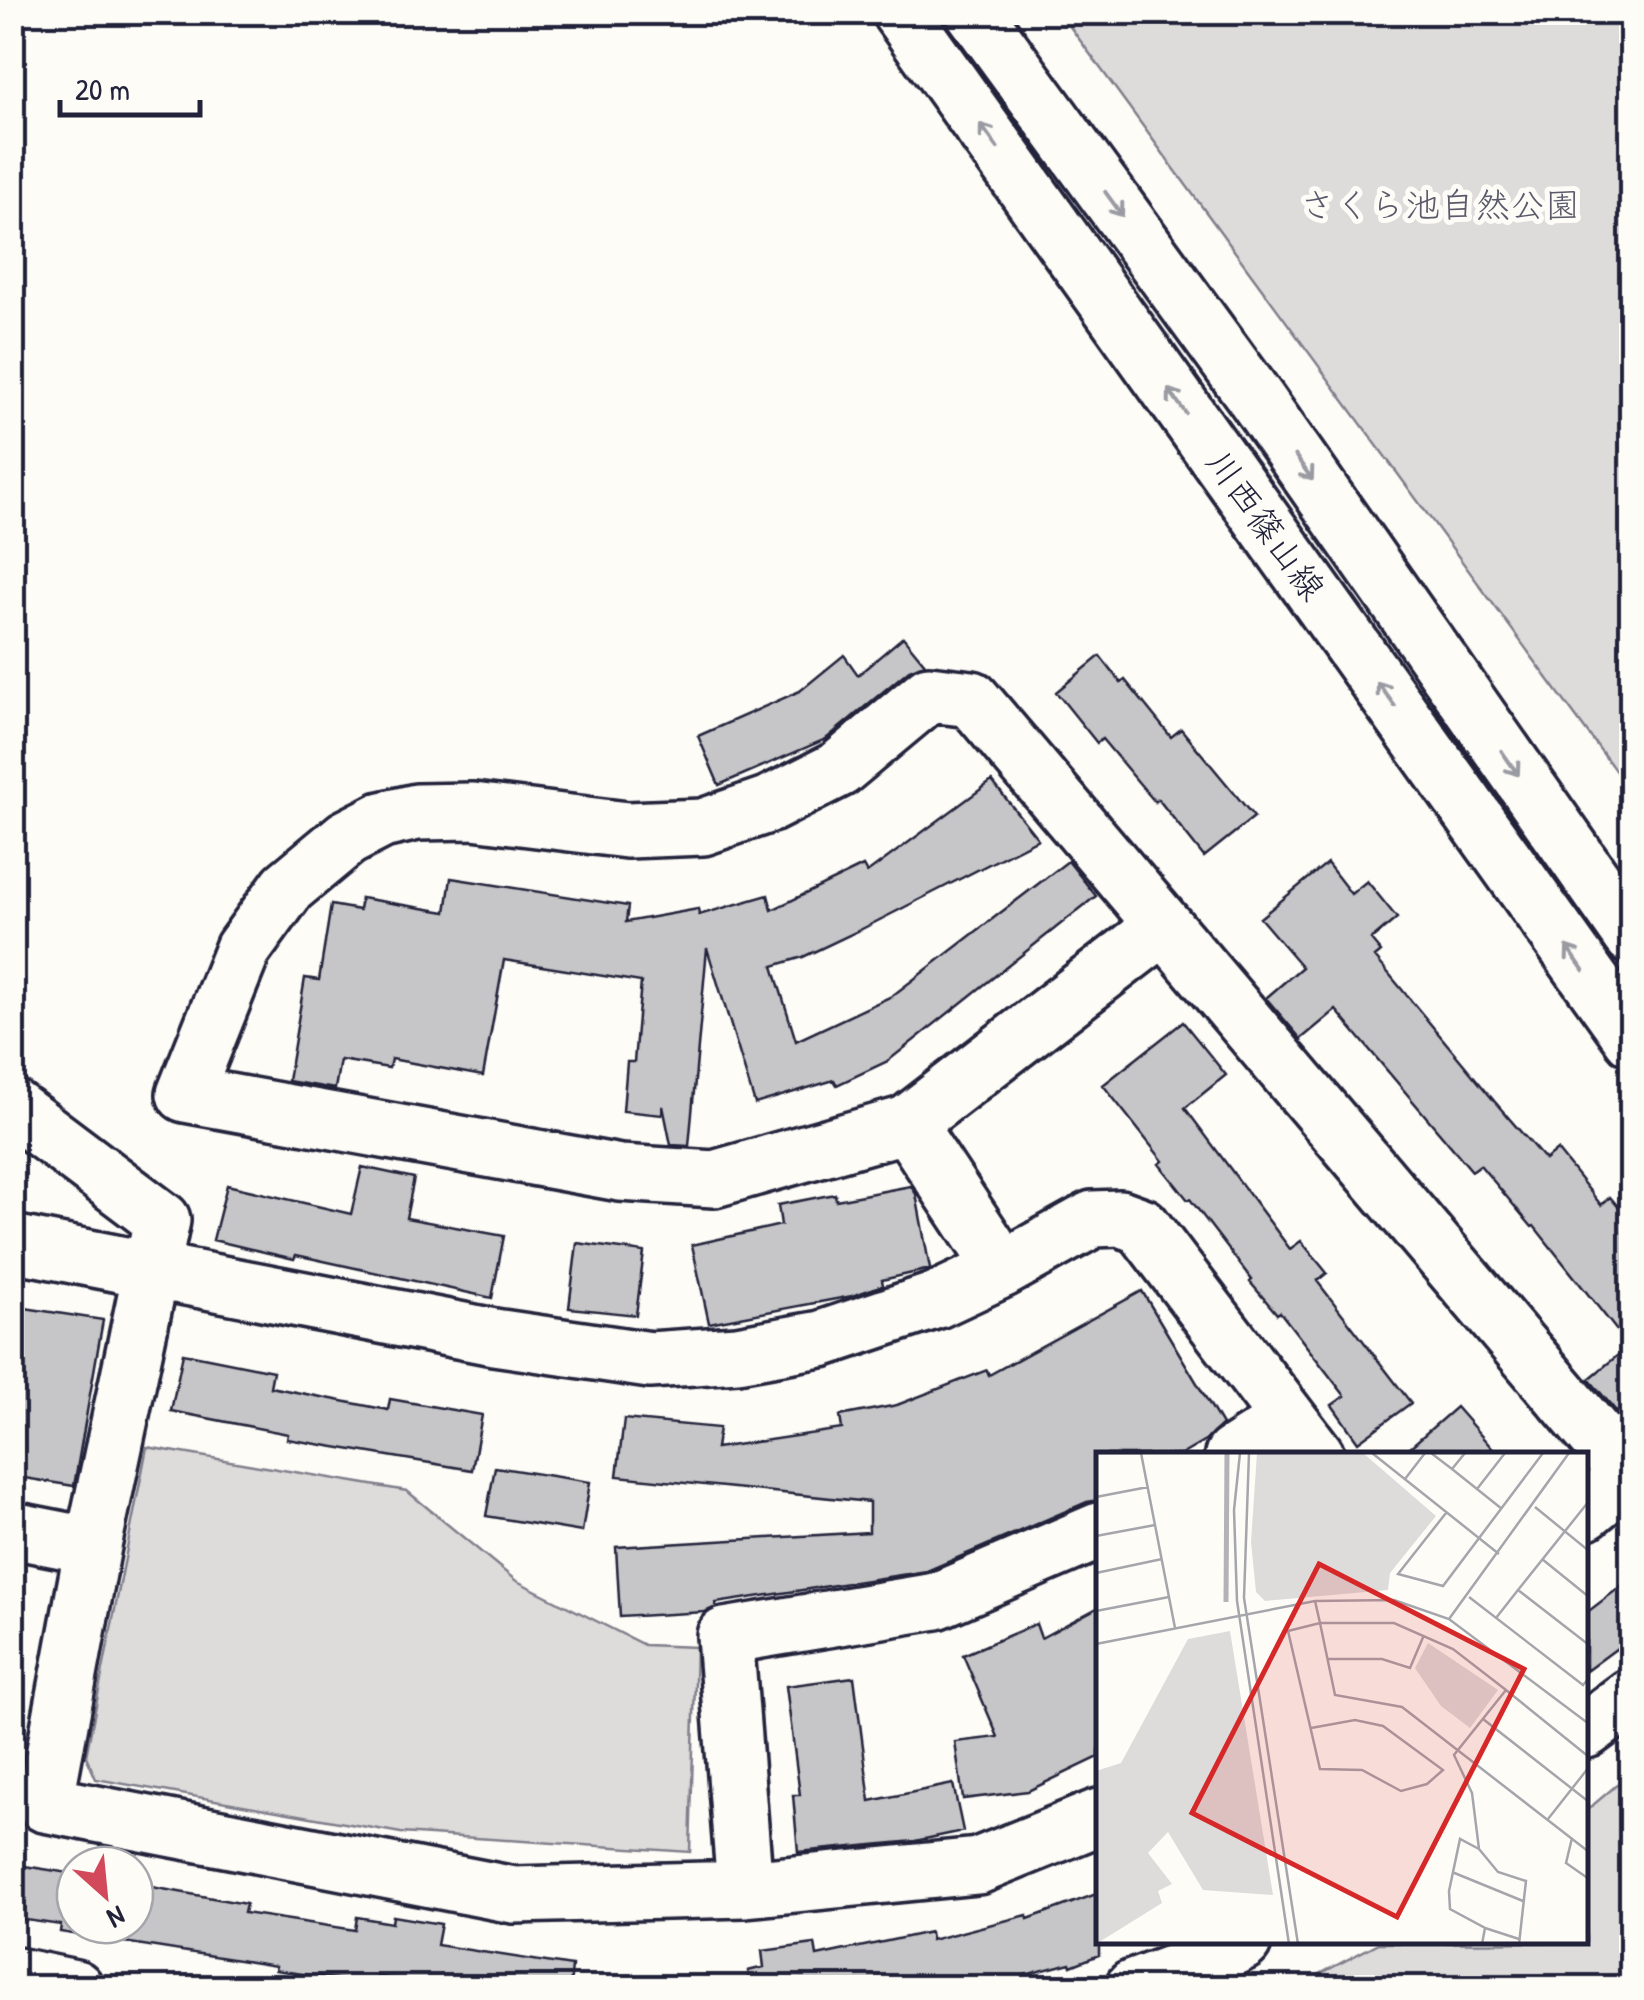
<svg xmlns="http://www.w3.org/2000/svg" width="1644" height="2000" viewBox="0 0 1644 2000" font-family="'Patrick Hand','Klee One',sans-serif">
<rect width="100%" height="100%" fill="#fdfcf7"/>
<filter id="ink" filterUnits="userSpaceOnUse"><feTurbulence type="fractalNoise" baseFrequency=".01" numOctaves="2"/><feDisplacementMap in="SourceGraphic" scale="20" xChannelSelector="R" yChannelSelector="G"/><feConvolveMatrix kernelMatrix="1 2 1 2 8 2 1 2 1" color-interpolation-filters="sRGB"/></filter>
<g filter="url(#ink)">
<path fill="#dddcdb" stroke="#807f8b" stroke-width="2.5" d="M 1060,13 L 1631,13 L 1631,792 Z
M 147,1447 L 407,1491 L 515,1580 L 644,1645 L 696,1647 L 690,1852 L 401,1833 L 96,1779 L 86,1756 Z
M 1631,1773 L 1631,1987 L 1295,1987 L 1379,1943 L 1586,1942 L 1587,1810 Z"/>
<path fill="#c6c6c8" stroke="#22223b" stroke-width="2.5" d="M 903,637 L 925,664 L 909,670 L 826,739 L 719,785 L 698,736 L 800,691 L 844,655 L 858,675 Z
M 1100,656 L 1121,683 L 1125,680 L 1171,737 L 1181,729 L 1254,817 L 1204,857 L 1158,799 L 1155,802 L 1102,739 L 1097,743 L 1056,692 Z
M 992,781 L 1038,839 L 858,931 L 803,957 L 773,966 L 796,1041 L 892,996 L 1068,861 L 1096,896 L 888,1061 L 837,1085 L 834,1080 L 755,1104 L 707,948 L 689,1146 L 671,1145 L 663,1106 L 662,1115 L 623,1111 L 627,1062 L 634,1062 L 641,982 L 504,960 L 483,1076 L 391,1059 L 389,1068 L 340,1060 L 335,1089 L 288,1081 L 305,978 L 319,980 L 331,905 L 359,910 L 361,898 L 446,912 L 451,878 L 628,906 L 626,922 L 698,909 L 699,915 L 768,895 L 772,910 L 863,866 L 867,873 Z
M 1327,863 L 1351,894 L 1367,881 L 1397,918 L 1371,940 L 1381,952 L 1375,957 L 1495,1102 L 1545,1160 L 1557,1150 L 1601,1205 L 1610,1197 L 1632,1223 L 1632,1430 L 1589,1379 L 1629,1346 L 1534,1226 L 1532,1227 L 1480,1165 L 1472,1171 L 1336,1010 L 1301,1039 L 1266,998 L 1302,967 L 1260,918 Z
M 1183,1022 L 1226,1075 L 1185,1108 L 1290,1249 L 1301,1241 L 1327,1273 L 1317,1281 L 1411,1403 L 1358,1442 L 1332,1405 L 1345,1396 L 1280,1312 L 1277,1314 L 1250,1282 L 1252,1280 L 1190,1199 L 1188,1200 L 1159,1164 L 1163,1161 L 1103,1085 Z
M 362,1167 L 414,1178 L 406,1218 L 504,1236 L 492,1298 L 296,1255 L 294,1259 L 213,1240 L 227,1185 L 351,1214 Z
M 911,1186 L 916,1194 L 930,1269 L 882,1280 L 883,1285 L 852,1296 L 709,1323 L 692,1245 L 781,1225 L 778,1205 L 835,1194 L 836,1200 Z
M 577,1243 L 644,1252 L 636,1315 L 569,1308 Z
M 1142,1291 L 1222,1425 L 1205,1441 L 1181,1455 L 1099,1455 L 1099,1500 L 1087,1502 L 927,1571 L 716,1603 L 716,1607 L 705,1612 L 620,1617 L 616,1547 L 869,1532 L 869,1502 L 617,1476 L 624,1419 L 719,1428 L 716,1448 L 842,1429 L 840,1416 L 897,1405 L 987,1370 L 989,1375 Z
M 12,1306 L 103,1320 L 74,1486 L 12,1476 Z
M 183,1353 L 273,1371 L 270,1387 L 388,1410 L 390,1399 L 482,1415 L 472,1470 L 287,1439 L 288,1434 L 171,1411 Z
M 1456,1407 L 1498,1455 L 1401,1455 Z
M 495,1467 L 590,1482 L 582,1532 L 486,1516 Z
M 1632,1578 L 1632,1637 L 1586,1671 L 1586,1613 Z
M 1099,1607 L 1099,1757 L 1028,1791 L 963,1799 L 955,1742 L 998,1737 L 963,1655 L 1036,1624 L 1041,1638 Z
M 854,1677 L 870,1801 L 953,1784 L 963,1831 L 915,1841 L 798,1852 L 793,1795 L 800,1795 L 786,1686 Z
M 12,1864 L 75,1874 L 75,1925 L 135,1925 L 135,1884 L 246,1904 L 244,1913 L 355,1930 L 357,1917 L 392,1923 L 393,1916 L 441,1924 L 437,1945 L 572,1966 L 570,1988 L 447,1988 L 377,1976 L 377,1985 L 275,1970 L 276,1966 L 60,1932 L 61,1925 L 12,1918 Z
M 1099,1893 L 1099,1955 L 1071,1966 L 1070,1963 L 976,1988 L 750,1988 L 748,1971 L 764,1967 L 762,1951 L 815,1944 L 817,1956 L 930,1932 L 931,1940 L 1027,1915 L 1028,1919 Z"/>
<g fill="none" stroke-linecap="round" stroke-linejoin="round">
<g stroke="#22223b" stroke-width="62">
<path id="minor" d="M 1164,926 L 907,1124 L 714,1179 L 620,1173 L 185,1094 L 243,949 L 288,887 L 347,838 L 382,820 L 417,812 L 473,811 L 627,830 L 703,827 L 770,804 L 839,769 L 929,694 L 972,699 L 1629,1475 L 1586,1511
M 12,1107 L 162,1220 L 93,1546 L 45,1804 L 514,1895 L 745,1889 L 978,1866 L 1099,1817
M 907,1124 L 1003,1269
M 12,1243 L 494,1337 L 650,1360 L 737,1354 L 821,1339 L 937,1300 L 1003,1269 L 1093,1219 L 1120,1218 L 1142,1226 L 1316,1455
M 1233,1455 L 1288,1420
M 12,1530 L 93,1546
M 1586,1730 L 1632,1696
M 745,1889 L 725,1636 L 936,1601 L 1099,1531
M 12,1975 L 75,1988
M 1133,1988 L 1208,1960 L 1243,1942"/>
</g>
<g stroke="#22223b" stroke-width="62">
<path id="major" d="M 900,12 L 1632,1038
M 974,12 L 1257,400 L 1632,936"/>
</g>
<use href="#minor" stroke="#fdfcf7" stroke-width="55"/>
<use href="#major" stroke="#fdfcf7" stroke-width="55"/>
</g>
<defs><path id="oneway-shaft" d="M-6 0H5M1.5-3L5.5 0L1.5 3" fill="none" stroke-width="1.6" stroke-linecap="round" stroke-linejoin="round" transform="scale(2.5)"/></defs>
<g stroke="#9a9aa2">
<use href="#oneway-shaft" transform="translate(989 136) rotate(-126)"/>
<use href="#oneway-shaft" transform="translate(1114 204) rotate(54)"/>
<use href="#oneway-shaft" transform="translate(1177 401) rotate(-126)"/>
<use href="#oneway-shaft" transform="translate(1304 468) rotate(55)"/>
<use href="#oneway-shaft" transform="translate(1386 694) rotate(-126)"/>
<use href="#oneway-shaft" transform="translate(1510 763) rotate(55)"/>
<use href="#oneway-shaft" transform="translate(1575 958) rotate(-125)"/>
</g>
</g>
<g text-anchor="middle" dominant-baseline="central" stroke-width="10" stroke-linejoin="round" paint-order="stroke">
<g font-size="35" fill="#5a5a6b" stroke="#fdfcf7">
<text x="1440" y="204">さくら池自然公園</text>
</g>
<g font-size="35" fill="#22223b" stroke="#fdfcf7">
<text transform="translate(1266 525) rotate(54)">川西篠山線</text>
</g>
</g>
<g transform="translate(1096 1452)">
<rect width="492" height="492" fill="#fdfcf7"/>
<path d="M 161,1 L 267,1 L 340,64 L 294,121 L 292,138 L 169,149 L 160,140 L 155,90 ZM 134,179 L 177,443 L 107,438 L 72,380 L 52,401 L 76,432 L 62,439 L 66,451 L 0,492 L 0,319 L 25,311 L 92,187 ZM 332,191 L 402,238 L 374,276 L 345,254 L 319,216 Z" fill="#dddcdb"/>
<path fill="none" stroke="#b2b2b7" stroke-width="5" d="M 130,150 L 131,1"/>
<path fill="none" stroke="#a5a5ac" stroke-width="2.5" d="M 3,1 L 45,1 L 79,176M 144,1 L 138,58 L 141,149 L 193,492M 153,1 L 148,146 L 202,492M 276,1 L 403,102M 335,1 L 356,17 L 369,1M 356,17 L 406,57M 309,27 L 329,1M 381,37 L 409,1M 0,45 L 52,35M 439,55 L 493,99M 350,61 L 302,122 L 347,134 L 447,1M 0,84 L 59,73M 446,107 L 493,145M 0,121 L 66,107M 422,138 L 493,49M 373,145 L 487,233 L 493,226M 219,149 L 224,171 L 298,171 L 357,197 L 410,238 L 358,303 L 376,341 L 383,397 L 402,420 L 430,429 L 423,492M 0,159 L 73,145M 400,166 L 422,138 L 493,193M 353,167 L 473,1M 0,192 L 219,149 L 298,148 L 353,167 L 493,272M 231,207 L 286,207 L 314,216 L 328,183M 410,238 L 493,305M 387,267 L 493,350M 215,276 L 259,268 L 287,274 L 347,318 L 331,332 L 305,339 L 266,318 L 224,317 L 192,179 L 224,171 L 239,243 L 306,255 L 493,400M 452,367 L 493,315M 476,386 L 470,411 L 493,427M 383,397 L 364,387 L 353,439 L 354,457 L 389,476 L 386,492M 356,420 L 427,449M 389,476 L 423,487"/>
<path fill="#d62828" fill-opacity="0.15" stroke="#d62828" stroke-width="5" d="M 223,112 L 428,217 L 301,465 L 96,361 Z"/>
<rect width="492" height="492" fill="none" stroke="#22223b" stroke-width="5"/>
</g>
<rect width="1644" height="2000" fill="none" stroke="#fdfcf7" stroke-width="50"/>
<rect x="25" y="25" width="1594" height="1950" fill="none" stroke="#22223b" stroke-width="4" filter="url(#ink)"/>
<g transform="translate(105 1895) rotate(153)"><circle r="48" fill="#fdfcf7" stroke="#a5a5ac" stroke-width="2.5"/>
<path d="M0-8L18 38L0 25L-18 38Z" fill="#d1495b"/>
<text y="-15" font-size="28" font-weight="bold" text-anchor="middle" fill="#22223b">N</text>
</g>
<path d="M60 100v15h140v-15" fill="none" stroke="#22223b" stroke-width="5"/>
<text x="75" y="100" font-size="30" fill="#22223b" stroke="#fdfcf7" stroke-width="8" paint-order="stroke">20 m</text>
</svg>
